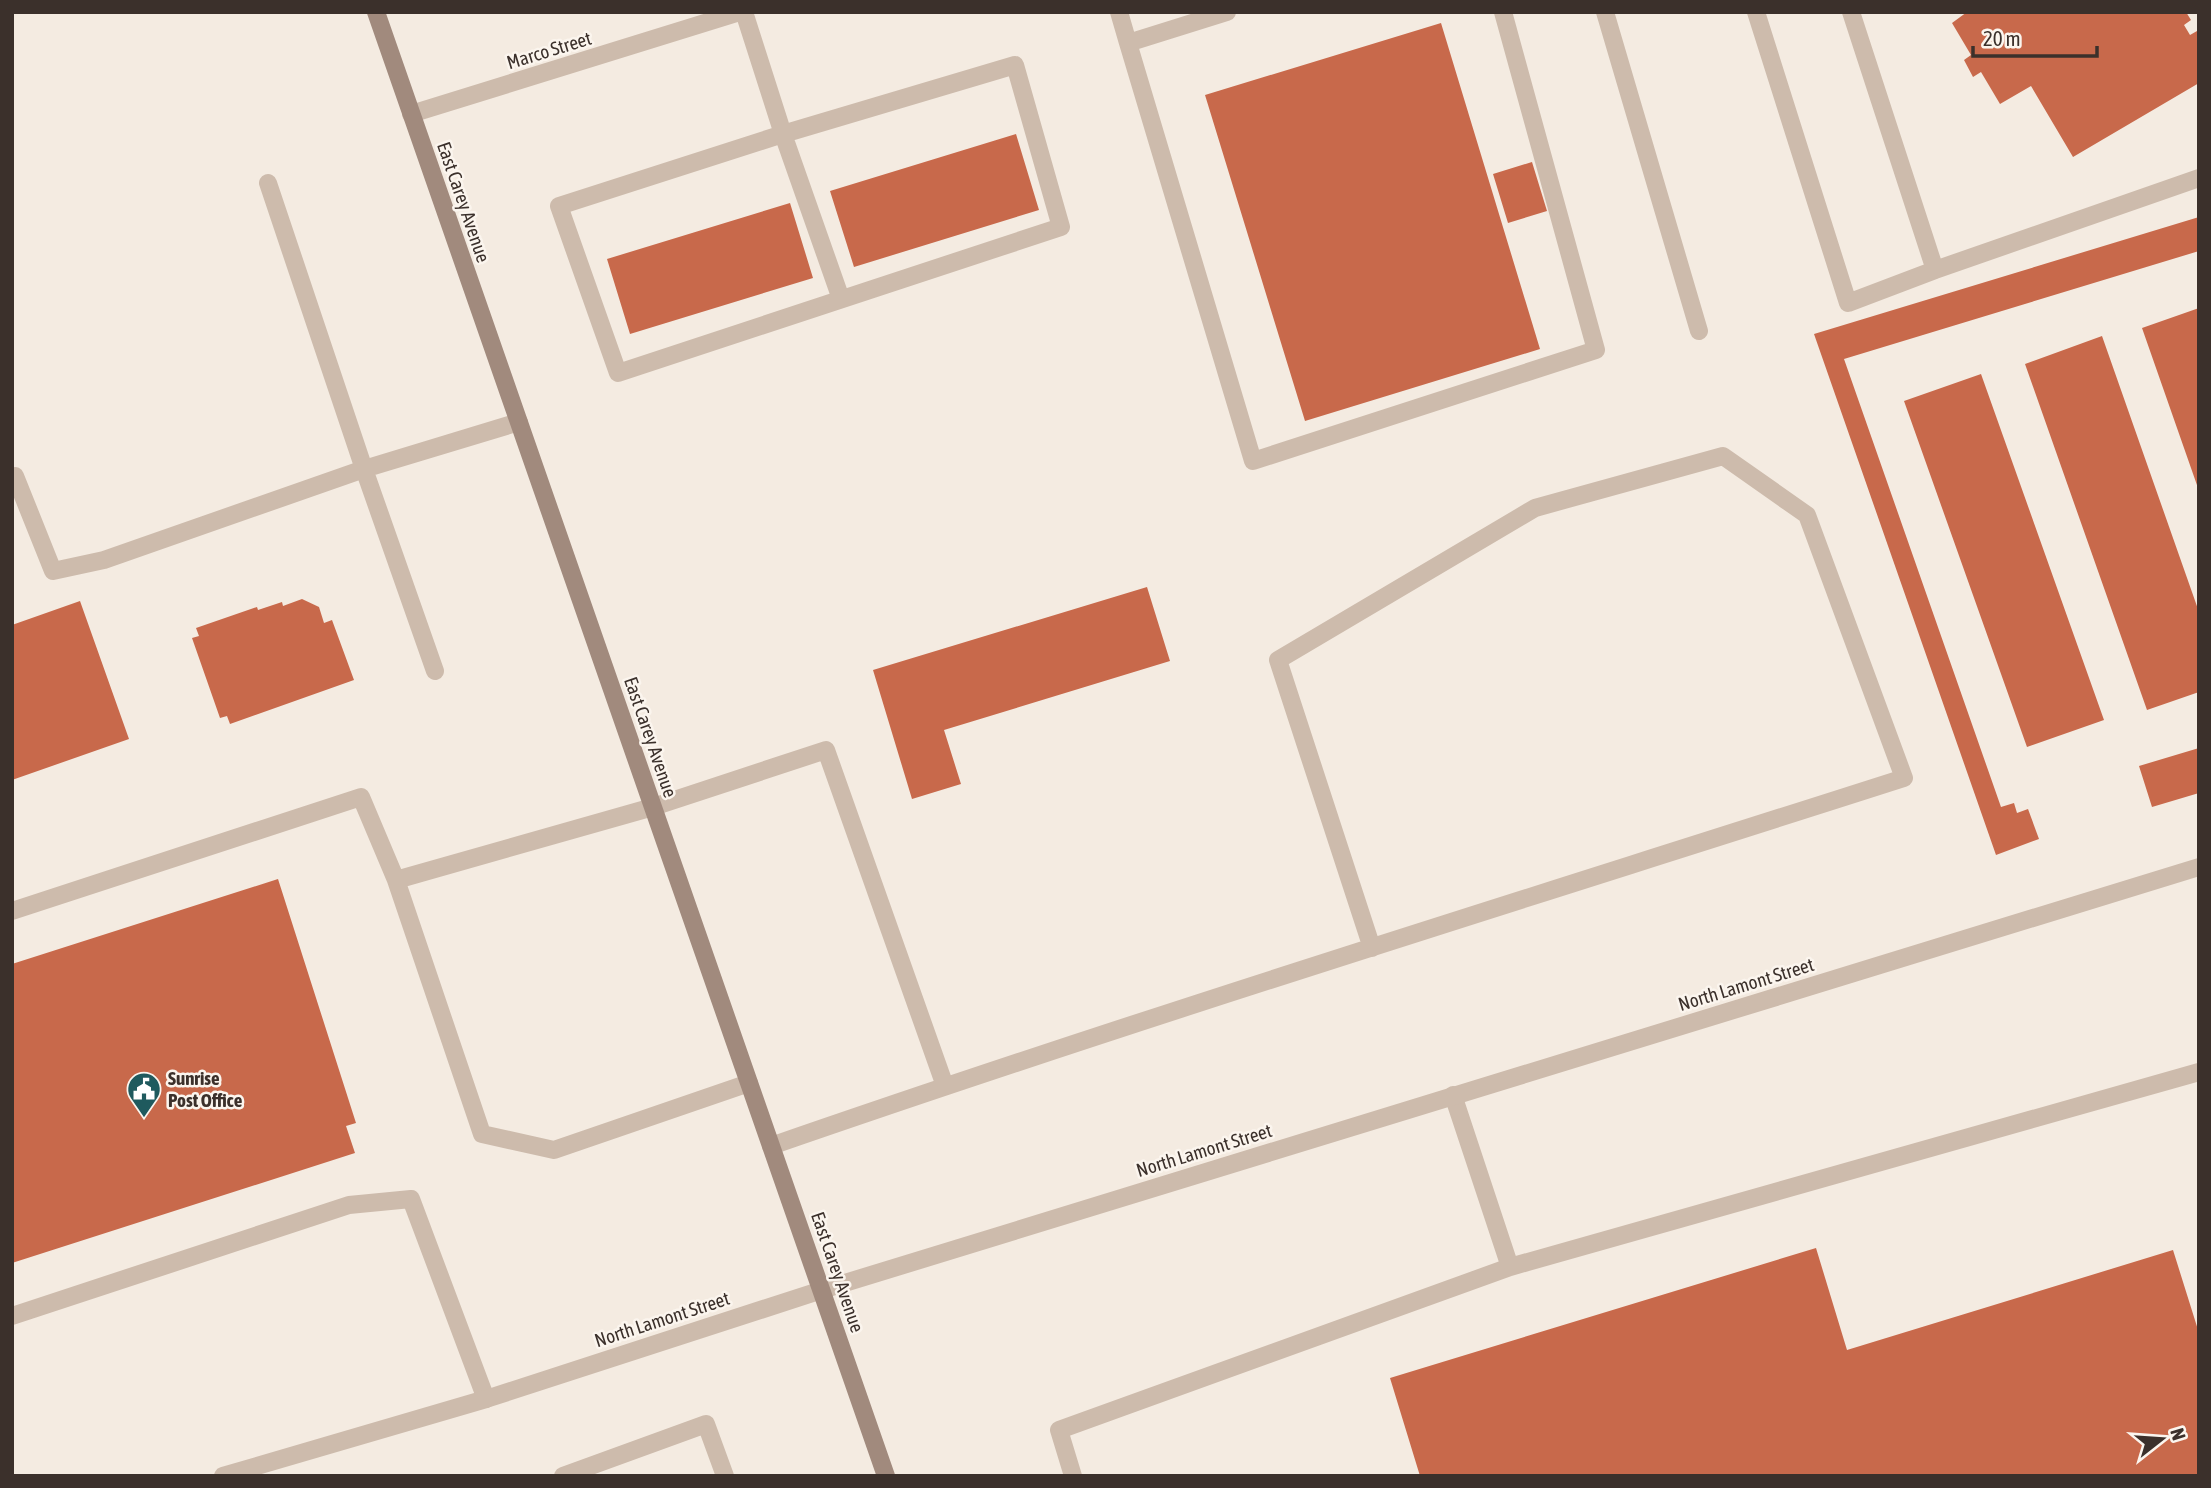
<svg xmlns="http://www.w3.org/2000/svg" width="2211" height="1488" viewBox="0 0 2211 1488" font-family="'Asap Condensed',sans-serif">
<rect width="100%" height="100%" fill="#f4ebe1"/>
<path fill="#c8694b" d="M 1967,12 L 2186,12 L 2191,20 L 2184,25 L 2190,35 L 2197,31 L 2199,34 L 2199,83 L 2073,157 L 2031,86 L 2000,104 L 1981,72 L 1973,77 L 1964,60 L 1971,55 L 1952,23 Z
M 1441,23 L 1540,349 L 1305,421 L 1205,95 Z
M 1016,134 L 1039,210 L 854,267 L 830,191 Z
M 1532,162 L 1547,211 L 1508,223 L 1493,174 Z
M 790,203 L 813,278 L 630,334 L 607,259 Z
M 2199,217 L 2199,251 L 1844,359 L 2001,807 L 2014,803 L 2017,813 L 2028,809 L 2039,839 L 1996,855 L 1814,334 Z
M 2199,308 L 2199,487 L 2198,488 L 2142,328 Z
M 2102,336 L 2199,612 L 2199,692 L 2147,710 L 2025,364 Z
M 1981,374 L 2104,720 L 2027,747 L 1904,401 Z
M 1147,587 L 1170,661 L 944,730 L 961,784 L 912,799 L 873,670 Z
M 302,599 L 319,607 L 324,623 L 332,620 L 354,680 L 230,724 L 227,716 L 220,718 L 192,638 L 199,636 L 196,628 L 257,607 L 258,610 L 282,602 L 283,606 Z
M 80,601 L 129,739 L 12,780 L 12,625 Z
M 2199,748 L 2199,793 L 2152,807 L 2139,766 Z
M 278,879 L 356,1123 L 346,1126 L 355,1153 L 12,1263 L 12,964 Z
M 1816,1248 L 1847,1350 L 2173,1250 L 2199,1333 L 2199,1476 L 1420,1476 L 1390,1378 Z"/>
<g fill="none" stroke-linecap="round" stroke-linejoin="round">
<path stroke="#cdbbac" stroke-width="18" d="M 744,12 L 783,134 L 1015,65 L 1061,227 L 618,373 L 559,206 L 783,134 L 841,299
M 1119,12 L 1128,43 L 1227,12
M 1605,12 L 1699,331
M 1756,12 L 1848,303 L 1935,270 L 2199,178
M 1851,12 L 1935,270
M 1128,43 L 1253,461 L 1596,350 L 1503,12
M 268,183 L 364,469 L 435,671
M 12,477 L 15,476 L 53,571 L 104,560 L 364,469 L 519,422
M 396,880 L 482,1134 L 554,1150 L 749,1083
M 12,911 L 361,797 L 396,880 L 653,807 L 826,750 L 945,1086
M 1453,1095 L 1510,1267 L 2199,1072
M 771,1146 C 1146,1016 1526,899 1904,778 L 1807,515 L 1723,456 L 1535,508 L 1278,660 L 1372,948
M 12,1316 L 349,1205 L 411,1199 L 486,1399
M 563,1476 L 706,1424 L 725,1476
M 1073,1476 L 1059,1430 L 1510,1267"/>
<path stroke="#cdbbac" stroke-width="18" d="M 411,114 L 740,12
M 223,1476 L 486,1399 L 822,1290 L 2199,867"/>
<path stroke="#a18a7d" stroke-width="18" d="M 376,12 L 886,1476"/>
</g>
<defs>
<g id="civic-pin" transform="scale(1.75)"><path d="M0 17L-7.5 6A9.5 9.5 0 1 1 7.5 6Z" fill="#1f5a5e" stroke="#fbf5ee"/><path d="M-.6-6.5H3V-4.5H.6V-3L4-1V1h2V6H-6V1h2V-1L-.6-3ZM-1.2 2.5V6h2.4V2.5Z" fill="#fff"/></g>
</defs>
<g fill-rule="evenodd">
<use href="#civic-pin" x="144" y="1089"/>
</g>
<g text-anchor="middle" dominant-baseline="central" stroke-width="5" stroke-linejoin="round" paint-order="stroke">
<g font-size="19" fill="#3b302b" stroke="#fbf5ee">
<text transform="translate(549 50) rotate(-17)">Marco Street</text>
<text transform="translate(464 202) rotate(71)">East Carey Avenue</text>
<text transform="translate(651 737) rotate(71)">East Carey Avenue</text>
<text transform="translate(1746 984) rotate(-17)">North Lamont Street</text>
<text transform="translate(1204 1150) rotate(-17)">North Lamont Street</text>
<text transform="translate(838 1272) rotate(71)">East Carey Avenue</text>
<text transform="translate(662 1319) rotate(-18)">North Lamont Street</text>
</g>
<g font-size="19" font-weight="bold" fill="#3b302b" stroke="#fbf5ee" text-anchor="start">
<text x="168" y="1078">Sunrise<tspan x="168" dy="22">Post Office</tspan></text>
</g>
</g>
<rect width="2211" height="1488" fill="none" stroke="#3b302b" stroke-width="28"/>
<g transform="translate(2162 1439) rotate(73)" stroke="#fbf5ee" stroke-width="5" paint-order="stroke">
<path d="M0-5L12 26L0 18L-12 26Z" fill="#3b302b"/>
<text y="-10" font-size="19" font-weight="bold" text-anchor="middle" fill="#3b302b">N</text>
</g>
<path d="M1973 46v10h124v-10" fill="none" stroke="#3b302b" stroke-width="3.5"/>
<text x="1983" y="46" font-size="21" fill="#3b302b" stroke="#fbf5ee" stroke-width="5" paint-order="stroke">20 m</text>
</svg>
